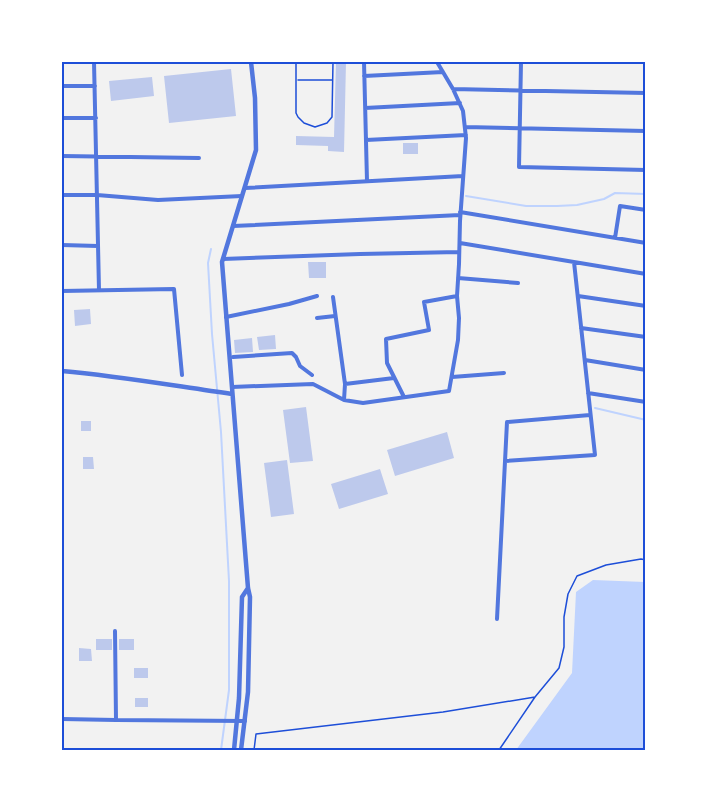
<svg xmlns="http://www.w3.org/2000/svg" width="707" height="812" viewBox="0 0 707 812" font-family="'Noto Sans',sans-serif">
<rect width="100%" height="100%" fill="#f2f2f2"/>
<path fill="#bfd3fe" d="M 593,580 L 645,582 L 645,750 L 516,750 L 572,673 L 576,592 Z"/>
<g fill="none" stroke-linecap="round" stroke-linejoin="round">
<path stroke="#bfd3fe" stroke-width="2" d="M 466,196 L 526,206 L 557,206 L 577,205 L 604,199 L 615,193 L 646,194
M 211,249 L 208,263 L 212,334 L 221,432 L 229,581 L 229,690 L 221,750
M 595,408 L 646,420"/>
</g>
<path fill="#bdc9ec" d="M 336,62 L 346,62 L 344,152 L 328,151 L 328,146 L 296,145 L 296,136 L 334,137 Z
M 231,69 L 236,116 L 169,123 L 164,76 Z
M 152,77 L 154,96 L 111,101 L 109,81 Z
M 403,143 L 418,143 L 418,154 L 403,154 Z
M 308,262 L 326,262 L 326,278 L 309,278 Z
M 90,309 L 91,324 L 75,326 L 74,310 Z
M 275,335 L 276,349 L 259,350 L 257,337 Z
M 252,338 L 253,352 L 235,353 L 234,340 Z
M 306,407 L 313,461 L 290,463 L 283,410 Z
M 81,421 L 91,421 L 91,431 L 81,431 Z
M 447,432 L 454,458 L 395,476 L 387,450 Z
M 83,457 L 93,457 L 94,469 L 83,469 Z
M 287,460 L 294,514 L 271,517 L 264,463 Z
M 380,469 L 388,494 L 339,509 L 331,484 Z
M 96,639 L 112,639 L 112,650 L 96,650 Z
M 119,639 L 134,639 L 134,650 L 119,650 Z
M 79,648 L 91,649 L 92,661 L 79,661 Z
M 134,668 L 148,668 L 148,678 L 134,678 Z
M 135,698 L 148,698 L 148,707 L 135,707 Z"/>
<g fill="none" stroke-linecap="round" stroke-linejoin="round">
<path stroke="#1d4ed8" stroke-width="1.5" d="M 296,62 L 296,113 L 298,117 L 304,123 L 315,127 L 327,123 L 332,117 L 333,62
M 298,80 L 332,80
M 254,750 L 256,734 L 443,712 L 535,697
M 499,750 L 535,697 L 559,668 L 564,647 L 564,617 L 568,594 L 577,576 L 606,565 L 641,559 L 646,560"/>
<path stroke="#5277de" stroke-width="4" d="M 94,62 L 99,290
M 364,62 L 367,181
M 521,62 L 519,167 L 646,170
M 364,76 L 443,72
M 62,86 L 95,86
M 453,89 L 646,93
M 365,108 L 460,103
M 62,118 L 96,118
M 465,127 L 646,131
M 366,140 L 466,135
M 62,156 L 199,158
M 245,188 L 463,176
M 62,195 L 97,195 L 158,200 L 242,196
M 460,212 L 646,243
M 233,226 L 460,215
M 615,238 L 620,206 L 646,210
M 460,243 L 646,274
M 62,245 L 98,246
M 223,259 L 360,254 L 459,252
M 458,278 L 518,283
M 62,291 L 174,289 L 182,375
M 578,296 L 646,306
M 333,297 L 345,384 L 394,378
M 226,317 L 289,304 L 317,296
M 317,318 L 335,316
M 581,328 L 646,337
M 233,357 L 292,353 L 296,357 L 300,366 L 312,375
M 585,360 L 646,370
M 452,377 L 504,373
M 232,387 L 313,384 L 344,400 L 363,403 L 449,391 L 458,340 L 459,318 L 457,296 L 459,264 L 460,221 L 466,138 L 463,111 L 453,89 L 437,62
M 588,393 L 646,402
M 404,397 L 387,363 L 386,339 L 429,330 L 424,302 L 457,296
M 344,400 L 345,384
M 505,461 L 595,455 L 574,262
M 497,619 L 507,422 L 590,415
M 115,631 L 116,720 L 245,721
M 62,719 L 116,720"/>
<path stroke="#5277de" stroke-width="4.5" d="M 62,371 C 119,376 175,386 232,394
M 234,750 L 239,698 L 242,597 L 248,588
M 241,750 L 248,692 L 250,597 L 248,588 L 222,262 L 256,150 L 255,98 L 251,62"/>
</g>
<rect width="707" height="812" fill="none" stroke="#ffffff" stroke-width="126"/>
<rect x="63" y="63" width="581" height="686" fill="none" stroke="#1d4ed8" stroke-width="2"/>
</svg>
